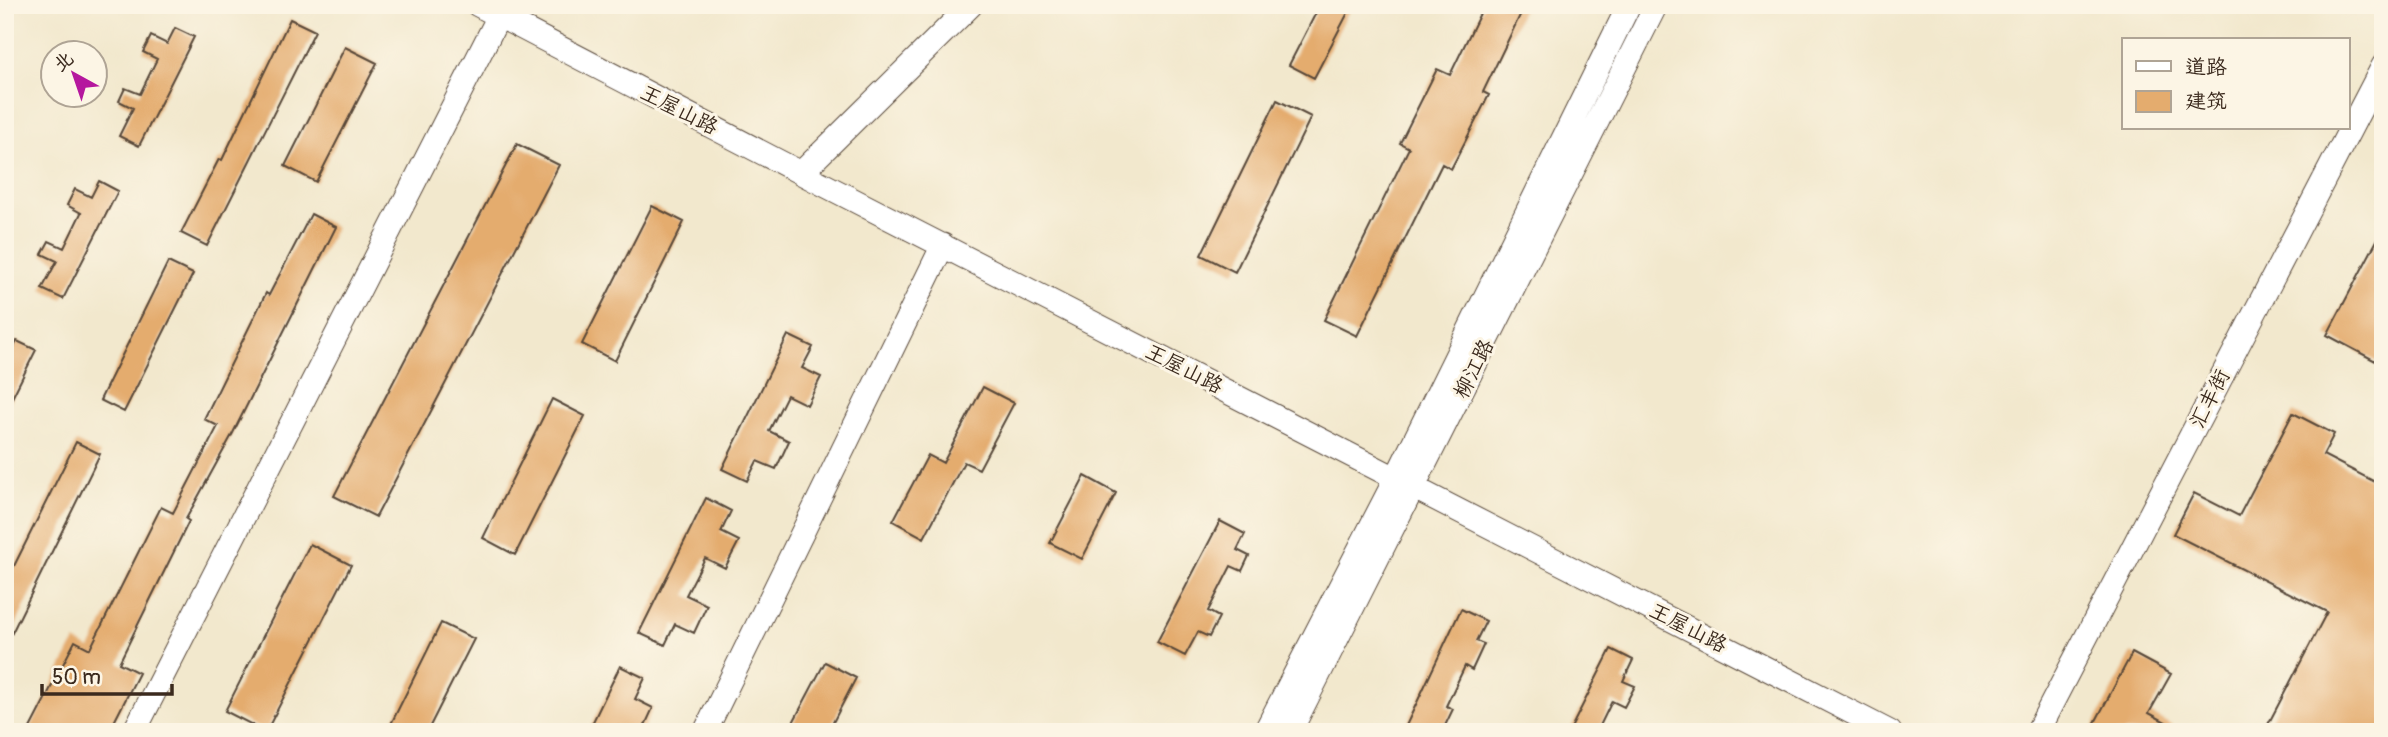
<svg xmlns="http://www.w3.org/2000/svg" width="2388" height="737" viewBox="0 0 2388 737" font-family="Pangolin,'LXGW WenKai TC',sans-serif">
<rect width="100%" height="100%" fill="#fcf5e5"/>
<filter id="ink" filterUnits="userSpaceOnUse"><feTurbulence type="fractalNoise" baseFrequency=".0143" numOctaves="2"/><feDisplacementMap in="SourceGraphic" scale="14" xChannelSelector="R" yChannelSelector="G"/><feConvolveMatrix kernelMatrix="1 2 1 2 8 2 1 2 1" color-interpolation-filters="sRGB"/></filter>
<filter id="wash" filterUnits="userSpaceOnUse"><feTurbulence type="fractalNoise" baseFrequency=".00686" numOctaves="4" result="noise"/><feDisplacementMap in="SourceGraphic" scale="28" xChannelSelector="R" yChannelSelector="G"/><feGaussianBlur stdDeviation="1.57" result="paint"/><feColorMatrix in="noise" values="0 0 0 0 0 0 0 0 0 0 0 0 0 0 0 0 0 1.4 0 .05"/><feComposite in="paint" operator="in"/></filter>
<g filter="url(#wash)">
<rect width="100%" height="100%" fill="#f2e8cd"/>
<g id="blocks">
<path fill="#e4ac6e" d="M 1320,5 L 1352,5 L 1314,78 L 1289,65 Z
M 1484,5 L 1525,5 L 1483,92 L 1489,95 L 1451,169 L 1442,164 L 1357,336 L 1324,320 L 1409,148 L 1400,143 L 1437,69 L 1450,75 Z
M 290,19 L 315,31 L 207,246 L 181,233 L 219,159 L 222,160 Z
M 175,28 L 194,37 L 139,146 L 119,136 L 133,108 L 119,101 L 125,88 L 140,94 L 157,59 L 143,52 L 151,36 L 167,44 Z
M 345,47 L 377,63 L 316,182 L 285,166 Z
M 1277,100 L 1311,117 L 1235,272 L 1201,255 Z
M 517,144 L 559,165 L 376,517 L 334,496 Z
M 99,181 L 118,191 L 63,299 L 42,289 L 57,261 L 42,254 L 49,241 L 64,248 L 81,213 L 67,205 L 75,189 L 91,197 Z
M 652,206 L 684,222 L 615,361 L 582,344 Z
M 311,214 L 336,227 L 233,433 L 186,519 L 189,521 L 119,663 L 139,673 L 109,732 L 28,732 L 75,641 L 90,649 L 161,507 L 173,513 L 218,426 L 204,419 L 266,293 L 269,295 Z
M 2383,229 L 2383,365 L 2327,335 Z
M 168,262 L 193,274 L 124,412 L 100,400 Z
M 788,335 L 813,347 L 802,368 L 821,377 L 807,405 L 787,395 L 769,431 L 789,441 L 776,469 L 757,461 L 747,481 L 722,469 Z
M 17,341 L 36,350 L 5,412 L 5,354 L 9,357 Z
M 983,387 L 1014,403 L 979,469 L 964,462 L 924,538 L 893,521 L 928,455 L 943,463 Z
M 552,399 L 585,416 L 515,555 L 483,538 Z
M 2293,413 L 2334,434 L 2323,455 L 2383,486 L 2383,732 L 2264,732 L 2327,612 L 2173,534 L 2194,493 L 2239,516 Z
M 76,442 L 100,454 L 5,647 L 5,584 Z
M 1085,476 L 1116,493 L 1082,559 L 1050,543 Z
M 706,498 L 731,511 L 721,532 L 739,541 L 725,568 L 705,558 L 686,595 L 707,605 L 694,633 L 675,624 L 665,645 L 639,633 Z
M 1220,521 L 1245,534 L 1237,550 L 1249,556 L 1242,571 L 1231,566 L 1208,611 L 1219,617 L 1209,637 L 1198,632 L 1185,656 L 1157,642 Z
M 310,544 L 351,565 L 266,732 L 225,711 Z
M 1461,609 L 1486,621 L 1476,641 L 1484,644 L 1472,670 L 1465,666 L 1446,706 L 1453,709 L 1442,732 L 1403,732 Z
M 441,623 L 474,639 L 427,732 L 387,732 Z
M 1611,649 L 1633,660 L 1623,681 L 1635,686 L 1624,707 L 1612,701 L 1597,732 L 1569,732 Z
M 2132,653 L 2171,674 L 2149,713 L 2184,732 L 2090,732 Z
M 825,662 L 856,678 L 828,732 L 788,732 Z
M 620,666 L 645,678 L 635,699 L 653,708 L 642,732 L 631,732 L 619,726 L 616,732 L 588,732 Z"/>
</g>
</g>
<g filter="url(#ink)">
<use href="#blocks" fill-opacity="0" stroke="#564638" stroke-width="2"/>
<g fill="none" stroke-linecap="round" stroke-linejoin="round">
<g stroke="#564638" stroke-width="25">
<path id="minor" d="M 478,5 L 801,173 L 1890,732
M 801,173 L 971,5
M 134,732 L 499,16
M 705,732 L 943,245
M 1265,732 L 1396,478 L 1629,5
M 1290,732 L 1656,5
M 2037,732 L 2383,66"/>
</g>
<use href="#minor" stroke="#fff" stroke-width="23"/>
</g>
</g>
<g text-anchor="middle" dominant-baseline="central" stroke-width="6" stroke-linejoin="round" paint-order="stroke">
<g font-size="21" fill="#3b2a1e" stroke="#fcf5e5">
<text transform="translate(679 110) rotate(27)">王屋山路</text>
<text transform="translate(1184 369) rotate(27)">王屋山路</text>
<text transform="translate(1474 369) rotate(-63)">柳江路</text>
<text transform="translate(2210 399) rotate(-63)">汇丰街</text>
<text transform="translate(1688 628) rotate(27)">王屋山路</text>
</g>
</g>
<rect width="2388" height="737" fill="none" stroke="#fcf5e5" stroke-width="28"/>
<rect x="2122" y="38" width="228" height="91" fill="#fcf5e5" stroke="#afa495" stroke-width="2"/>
<rect x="2136" y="61" width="35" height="10" fill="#ffffff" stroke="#afa495" stroke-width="2"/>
<text x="2185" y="74" font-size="21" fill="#3b2a1e">道路</text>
<rect x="2136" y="91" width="35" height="21" fill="#e4ac6e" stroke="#afa495" stroke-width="2"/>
<text x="2185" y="108" font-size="21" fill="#3b2a1e">建筑</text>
<g transform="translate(74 74) rotate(320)"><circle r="33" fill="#fcf5e5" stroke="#afa495" stroke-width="2"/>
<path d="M0-5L12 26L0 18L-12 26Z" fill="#b5179e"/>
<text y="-10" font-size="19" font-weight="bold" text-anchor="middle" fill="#3b2a1e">北</text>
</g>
<path d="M42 684v10h130v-10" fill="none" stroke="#3b2a1e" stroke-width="3.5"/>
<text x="52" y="684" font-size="21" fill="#3b2a1e" stroke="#fcf5e5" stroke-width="5" paint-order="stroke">50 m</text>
</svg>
